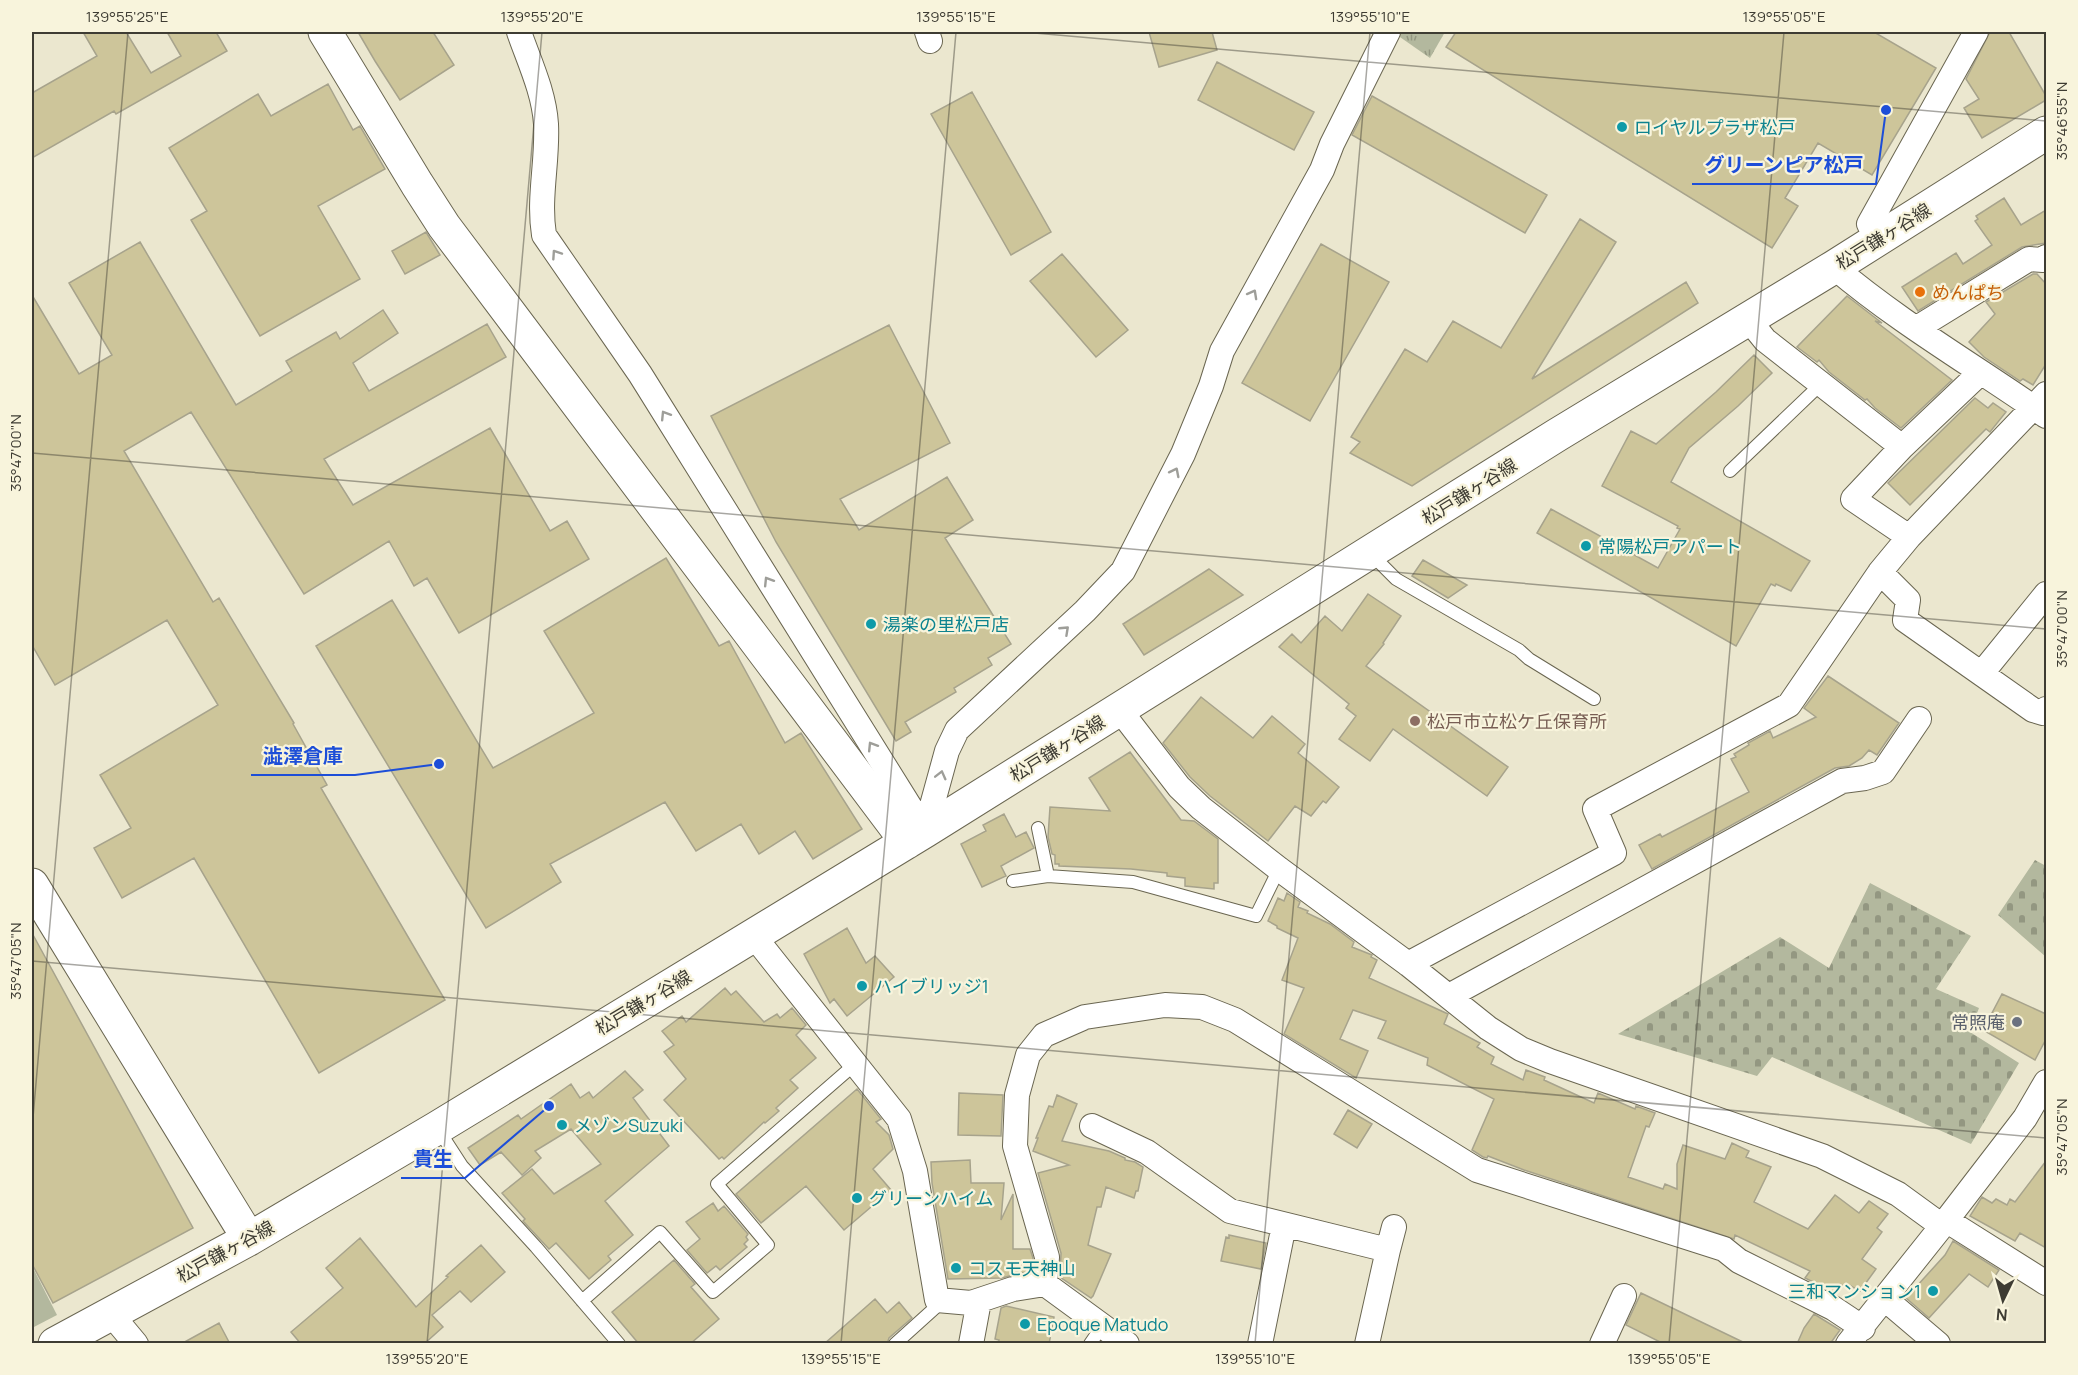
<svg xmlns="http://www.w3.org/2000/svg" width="2078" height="1375" viewBox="0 0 2078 1375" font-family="Manrope,'Noto Sans JP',sans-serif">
<defs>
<pattern id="cemetery-stones" width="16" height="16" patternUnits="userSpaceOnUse" patternTransform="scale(1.5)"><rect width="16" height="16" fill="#b3b89e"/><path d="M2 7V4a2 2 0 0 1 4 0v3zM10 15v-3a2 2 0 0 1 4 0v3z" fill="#939781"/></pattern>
<pattern id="park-tufts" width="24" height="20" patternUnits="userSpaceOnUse" patternTransform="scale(1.5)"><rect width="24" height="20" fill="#b3b89e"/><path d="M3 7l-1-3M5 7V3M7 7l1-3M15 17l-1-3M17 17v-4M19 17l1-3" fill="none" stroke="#939781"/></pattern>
</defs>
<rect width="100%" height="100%" fill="#ebe7cf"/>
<path fill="url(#cemetery-stones)" d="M 2035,860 L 2046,866 L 2046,957 L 1998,915 Z
M 1870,883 L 1971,936 L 1936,989 L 1979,1008 L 1970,1032 L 2019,1063 L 1971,1144 L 1772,1057 L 1757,1076 L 1618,1034 L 1780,937 L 1829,968 Z"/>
<path fill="url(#park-tufts)" d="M 1399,32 L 1445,32 L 1430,58 L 1397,35 Z"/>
<path fill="#b3b89e" d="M 32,1266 L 57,1315 L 32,1328 Z"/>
<path fill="#cdc59a" stroke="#a7a38c" stroke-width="1.5" d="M 83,32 L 126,32 L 151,73 L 181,56 L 167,32 L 216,32 L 227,51 L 116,114 L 114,111 L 32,158 L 32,93 L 97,56 Z
M 358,32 L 433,32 L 454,65 L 400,100 L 375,61 Z
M 1149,32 L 1212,32 L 1217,50 L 1159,67 Z
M 1456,32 L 1874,32 L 1936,68 L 1872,175 L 1818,143 L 1785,198 L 1798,206 L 1772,248 L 1446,47 Z
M 1990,32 L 2009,32 L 2046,96 L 2046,100 L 1982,138 L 1964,108 L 1979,99 L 1966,79 Z
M 1217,62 L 1314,112 L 1294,150 L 1198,100 Z
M 328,84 L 353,130 L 360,126 L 385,169 L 318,206 L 360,279 L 260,336 L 191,220 L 207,211 L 169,148 L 258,94 L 271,116 Z
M 972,92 L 1051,232 L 1011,255 L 931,114 Z
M 1372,96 L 1547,195 L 1525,233 L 1352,135 Z
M 2004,198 L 2021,225 L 2046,210 L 2046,243 L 2022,247 L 1918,311 L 1902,287 L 1956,253 L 1963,264 L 1992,245 L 1975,221 L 1978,219 L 1976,216 Z
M 1580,219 L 1616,242 L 1532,379 L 1686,282 L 1698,303 L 1412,486 L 1350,453 L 1360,442 L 1351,437 L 1405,349 L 1427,362 L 1453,321 L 1501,348 Z
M 426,232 L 440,255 L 405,274 L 392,251 Z
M 140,242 L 236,405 L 292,371 L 286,361 L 336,332 L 340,339 L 383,310 L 398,333 L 353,363 L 369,391 L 487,324 L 506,357 L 324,459 L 353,505 L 490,428 L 550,531 L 567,521 L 589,559 L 459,633 L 427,578 L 414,586 L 389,541 L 304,594 L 191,412 L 124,451 L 213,602 L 219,598 L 294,723 L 293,724 L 327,785 L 321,788 L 445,1000 L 319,1073 L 194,858 L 122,898 L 94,848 L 131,828 L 100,775 L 218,705 L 167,620 L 55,685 L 32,645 L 32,295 L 79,374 L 112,355 L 69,283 Z
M 1321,244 L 1389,282 L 1310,421 L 1242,383 Z
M 1062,254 L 1128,330 L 1096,357 L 1030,281 Z
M 2033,274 L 2037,274 L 2046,284 L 2046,364 L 2033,385 L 2023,379 L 2020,381 L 1984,357 L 1969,342 L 1995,314 L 1986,302 Z
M 1847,296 L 1882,323 L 1875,321 L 1952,380 L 1901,428 L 1875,408 L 1867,399 L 1865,400 L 1829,372 L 1819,360 L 1817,362 L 1797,347 Z
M 889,325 L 950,443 L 840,499 L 859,530 L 947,477 L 973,520 L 945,538 L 1011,644 L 988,658 L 992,665 L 954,688 L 956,692 L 905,722 L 911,732 L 896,741 L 776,542 L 711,416 Z
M 1754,355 L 1772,373 L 1738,406 L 1689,448 L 1671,482 L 1810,561 L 1791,591 L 1776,584 L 1775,586 L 1771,584 L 1736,646 L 1537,533 L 1551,509 L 1658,568 L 1680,529 L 1677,528 L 1678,526 L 1602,486 L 1631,431 L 1656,444 L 1716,392 Z
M 1975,398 L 1988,408 L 1993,403 L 2006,412 L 1990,432 L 1986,429 L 1910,505 L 1888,483 Z
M 666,558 L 719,646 L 729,641 L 785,743 L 801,733 L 862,829 L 813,859 L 795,831 L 759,854 L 741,824 L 696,851 L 665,802 L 550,864 L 561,882 L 486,928 L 316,646 L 392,600 L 493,768 L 594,713 L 544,631 Z
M 1423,560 L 1467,585 L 1448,598 L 1412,576 Z
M 1209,569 L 1243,595 L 1144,655 L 1123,624 Z
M 1368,594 L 1401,616 L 1383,643 L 1384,644 L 1366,666 L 1508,767 L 1487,796 L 1393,729 L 1370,761 L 1339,739 L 1356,716 L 1346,708 L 1349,704 L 1279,647 L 1292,634 L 1301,643 L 1325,616 L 1342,631 Z
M 1828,676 L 1899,723 L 1877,755 L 1869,750 L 1862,758 L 1849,766 L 1835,768 L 1652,869 L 1639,845 L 1660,834 L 1662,837 L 1749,792 L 1731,759 L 1736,757 L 1734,754 L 1749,745 L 1748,743 L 1770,731 L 1773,738 L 1816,717 L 1804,708 Z
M 1201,697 L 1253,738 L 1272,716 L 1305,744 L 1298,753 L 1339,787 L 1326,803 L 1323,801 L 1311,816 L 1295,806 L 1268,841 L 1210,796 L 1190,777 L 1163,743 Z
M 1130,752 L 1181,820 L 1194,821 L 1218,839 L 1218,883 L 1214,883 L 1214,889 L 1185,886 L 1185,878 L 1167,876 L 1167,873 L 1131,869 L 1059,866 L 1059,864 L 1055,864 L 1055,855 L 1052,854 L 1048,837 L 1050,807 L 1110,811 L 1089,778 Z
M 1004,814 L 1016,837 L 1026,832 L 1034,848 L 1001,866 L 1006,876 L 982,887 L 961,844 L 986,831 L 983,825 Z
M 1287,893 L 1300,902 L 1298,907 L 1308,911 L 1307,913 L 1330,924 L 1354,942 L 1352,947 L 1372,955 L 1371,957 L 1377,960 L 1369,978 L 1448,1014 L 1444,1024 L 1480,1043 L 1477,1047 L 1494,1057 L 1491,1064 L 1523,1080 L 1526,1070 L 1545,1077 L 1544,1080 L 1594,1103 L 1598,1093 L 1635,1109 L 1636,1106 L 1655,1113 L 1649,1127 L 1646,1126 L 1628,1177 L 1663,1189 L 1665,1184 L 1677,1189 L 1677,1164 L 1683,1145 L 1725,1159 L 1732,1143 L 1749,1151 L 1746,1157 L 1771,1167 L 1754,1202 L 1808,1229 L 1835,1195 L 1859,1213 L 1869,1201 L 1888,1214 L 1877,1228 L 1882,1232 L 1862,1259 L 1876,1269 L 1860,1291 L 1849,1285 L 1847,1288 L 1840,1284 L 1835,1293 L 1805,1278 L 1810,1271 L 1735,1235 L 1734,1239 L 1524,1170 L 1488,1156 L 1487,1158 L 1483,1157 L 1472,1150 L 1494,1099 L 1427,1065 L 1428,1058 L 1378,1038 L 1386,1021 L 1353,1010 L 1340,1039 L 1368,1051 L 1356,1078 L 1284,1034 L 1304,988 L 1282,980 L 1298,938 L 1277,928 L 1277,926 L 1268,921 L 1278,898 L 1284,901 Z
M 847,928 L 866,963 L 875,956 L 894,977 L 847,1016 L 834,999 L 830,1003 L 804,954 Z
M 32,933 L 193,1228 L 53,1303 L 32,1264 Z
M 725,988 L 731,995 L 736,991 L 764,1022 L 777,1014 L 780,1018 L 792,1008 L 806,1025 L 796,1035 L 816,1058 L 790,1080 L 798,1088 L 776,1108 L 779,1111 L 765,1123 L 764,1122 L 724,1159 L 722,1157 L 719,1159 L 664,1100 L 686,1079 L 664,1052 L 674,1045 L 662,1031 L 682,1016 L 686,1022 Z
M 2002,994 L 2046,1014 L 2046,1039 L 2035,1060 L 1983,1030 Z
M 625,1071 L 643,1090 L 633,1098 L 669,1146 L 605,1201 L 633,1235 L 608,1256 L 611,1260 L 589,1279 L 556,1243 L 549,1249 L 523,1221 L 525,1219 L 502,1193 L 532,1169 L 554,1194 L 601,1164 L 571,1129 L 535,1151 L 541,1158 L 522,1175 L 501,1152 L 480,1165 L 468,1148 L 518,1115 L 521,1119 L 571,1084 L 580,1098 L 589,1092 L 593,1098 Z
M 857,1089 L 881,1119 L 876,1122 L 889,1135 L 893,1149 L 873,1169 L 891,1190 L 844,1230 L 806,1186 L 761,1223 L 736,1194 Z
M 959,1093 L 1003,1095 L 1001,1136 L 958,1135 Z
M 1057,1095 L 1077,1104 L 1062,1141 L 1109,1151 L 1125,1158 L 1125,1160 L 1135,1162 L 1143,1167 L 1138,1191 L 1136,1191 L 1134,1198 L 1106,1187 L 1101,1207 L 1097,1207 L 1088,1245 L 1111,1254 L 1093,1296 L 1091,1298 L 1060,1277 L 1061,1253 L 1038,1173 L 1069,1165 L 1033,1151 L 1038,1138 L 1036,1138 L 1049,1106 L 1053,1107 Z
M 1348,1110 L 1372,1124 L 1357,1148 L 1334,1134 Z
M 970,1160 L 971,1183 L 1004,1183 L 1001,1220 L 1013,1194 L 1013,1249 L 1030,1249 L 1033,1258 L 1032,1272 L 1021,1273 L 1008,1269 L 1013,1275 L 1002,1278 L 948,1279 L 932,1183 L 931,1162 Z
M 2046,1161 L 2046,1248 L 2020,1233 L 2015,1241 L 1970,1216 L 1982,1197 L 1992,1203 L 1996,1199 L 2007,1205 L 2010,1199 L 2015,1202 Z
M 713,1203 L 718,1211 L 724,1206 L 748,1234 L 746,1237 L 748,1240 L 744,1244 L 747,1247 L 720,1270 L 716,1266 L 707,1273 L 687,1250 L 700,1239 L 686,1222 Z
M 1229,1235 L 1266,1243 L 1261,1269 L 1221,1261 L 1226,1237 L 1229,1238 Z
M 360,1238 L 416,1307 L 448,1277 L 446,1276 L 481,1245 L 505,1272 L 471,1302 L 460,1291 L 432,1315 L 443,1327 L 424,1344 L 301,1344 L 291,1332 L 343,1288 L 326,1268 Z
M 1953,1241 L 1999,1270 L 1988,1287 L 1969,1274 L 1929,1318 L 1906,1298 L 1945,1255 Z
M 674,1260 L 695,1284 L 691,1287 L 719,1319 L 690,1344 L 639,1344 L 612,1312 Z
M 1641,1293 L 1747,1344 L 1664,1344 L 1626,1325 Z
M 875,1299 L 887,1313 L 899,1302 L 912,1318 L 889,1338 L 887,1344 L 824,1344 Z
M 1006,1306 L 1054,1317 L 1049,1344 L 998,1344 L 999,1340 L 995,1339 L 1001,1308 Z
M 1814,1314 L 1840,1330 L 1830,1344 L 1797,1344 L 1804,1328 Z
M 219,1323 L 230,1344 L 181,1344 Z"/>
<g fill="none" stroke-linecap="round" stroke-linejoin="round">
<g stroke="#6a6651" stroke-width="14">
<path id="lane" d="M 1730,471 L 1821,384
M 1370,553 L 1396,579 L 1519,650 L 1529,659 L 1594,699
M 1038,828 L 1048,876
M 1013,881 L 1048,876 L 1133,882 L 1256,916 L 1279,869
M 438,1129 L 462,1166 L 536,1247 L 619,1344
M 582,1301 L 660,1232 L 713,1292 L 768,1245 L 717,1184 L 854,1065
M 895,1344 L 936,1307 L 937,1300
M 1090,1344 L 1103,1325"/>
</g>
<g stroke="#6a6651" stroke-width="26">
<path id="street" d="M 519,32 C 529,61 544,92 546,124 C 548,161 538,198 544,235 L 640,374 L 925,831
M 927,32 L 930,41
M 1878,239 L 1869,224 L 1976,32
M 1834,267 C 1900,323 1976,367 2046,416
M 1748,319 L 1765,340 L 1902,447
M 1917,328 L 2029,259 L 2043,260 L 2046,257
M 1909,537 L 1853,499 L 1902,447 L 1980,373
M 1880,572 L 1908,600 L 1905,620 L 2033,710 L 2043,713 L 2046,709
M 1982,673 L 2046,594
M 1119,709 L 1179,787 L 1201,808 L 1279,869 L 1408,964 L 1488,1028 L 1521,1049 L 1550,1061 L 1822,1156 L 1898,1194 L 1942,1226 L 2025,1118 L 2046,1082
M 925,831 L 947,751 L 957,730 L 1085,611 L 1123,571 L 1183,454 L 1211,386 L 1222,351 L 1322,170 L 1332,144 L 1388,32
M 753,935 L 899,1119 L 915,1171 L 937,1300 L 971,1303 L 1013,1289 L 1045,1284 L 1127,1344
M 1408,964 L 1614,853 L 1595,809 L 1789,705 L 1880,572 L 1909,537 L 2046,394
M 1449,996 L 1842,781 L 1865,778 L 1883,772 L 1919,719
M 1092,1126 L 1147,1152 L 1230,1211 L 1388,1250 L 1367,1344
M 1946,1220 L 2046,1283
M 1388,1250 L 1394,1227
M 1045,1284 L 1047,1257 L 1015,1146 L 1017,1095 L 1028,1055 L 1044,1035 L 1085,1017 L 1165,1005 L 1202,1007 L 1235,1020 L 1477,1170 L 1724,1249 L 1739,1261 L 1833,1308 L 1863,1328
M 1885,1299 L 1938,1344
M 111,1314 L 136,1344
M 971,1344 L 979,1301
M 1260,1344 L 1284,1225
M 1602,1344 L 1624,1296
M 1848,1344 L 1942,1226"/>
</g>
<g stroke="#6a6651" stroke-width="35">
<path id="secondary" d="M 325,32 L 417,184 L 444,226 L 907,842
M 32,885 L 249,1239
M 55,1344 L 249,1239 L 437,1128 L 925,831 L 1557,435 L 1834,267 L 2046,133"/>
</g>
<use href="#lane" stroke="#fff" stroke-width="12"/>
<use href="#street" stroke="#fff" stroke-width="24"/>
<use href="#secondary" stroke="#fff" stroke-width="33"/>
</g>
<defs><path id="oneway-chevron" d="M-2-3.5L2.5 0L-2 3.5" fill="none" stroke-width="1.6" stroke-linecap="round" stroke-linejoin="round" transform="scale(1.5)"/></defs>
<g stroke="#9e9e99">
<use href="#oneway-chevron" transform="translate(556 254) rotate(-124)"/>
<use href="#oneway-chevron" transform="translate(1253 294) rotate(-61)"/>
<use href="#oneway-chevron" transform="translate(665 415) rotate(-122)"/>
<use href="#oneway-chevron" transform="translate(1175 472) rotate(-63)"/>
<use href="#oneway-chevron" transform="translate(768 581) rotate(-122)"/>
<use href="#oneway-chevron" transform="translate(1065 630) rotate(-43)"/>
<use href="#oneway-chevron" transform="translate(872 746) rotate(-122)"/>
<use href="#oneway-chevron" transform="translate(941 775) rotate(-76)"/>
</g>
<path fill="none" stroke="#3e3c33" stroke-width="1.5" stroke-opacity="0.45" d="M 1023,32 L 2046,121M 32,453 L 2046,629M 32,961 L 2046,1138M 32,1129 L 128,32M 427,1344 L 542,32M 841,1344 L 956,32M 1255,1344 L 1370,32M 1669,1344 L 1784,32"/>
<g fill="#0f9aa8" stroke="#f8f4dc" stroke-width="2">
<circle cx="1622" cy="127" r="6"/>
<circle cx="1586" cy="546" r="6"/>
<circle cx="871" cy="624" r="6"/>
<circle cx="862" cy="986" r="6"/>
<circle cx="562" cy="1125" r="6"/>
<circle cx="857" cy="1198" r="6"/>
<circle cx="956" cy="1268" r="6"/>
<circle cx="1933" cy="1291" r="6"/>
<circle cx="1025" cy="1324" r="6"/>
</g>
<circle fill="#e8710a" stroke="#f8f4dc" stroke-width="2" cx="1920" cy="292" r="6"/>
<circle fill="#8d6e63" stroke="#f8f4dc" stroke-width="2" cx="1415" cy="721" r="6"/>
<circle fill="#6b7280" stroke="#f8f4dc" stroke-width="2" cx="2017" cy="1022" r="6"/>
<g text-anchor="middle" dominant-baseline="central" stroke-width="4.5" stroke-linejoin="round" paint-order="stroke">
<g font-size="18" fill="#0d838f" stroke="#f8f4dc" text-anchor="start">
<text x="1634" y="127">ロイヤルプラザ松戸</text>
<text x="1598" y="546">常陽松戸アパート</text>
<text x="883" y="624">湯楽の里松戸店</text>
<text x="874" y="986">ハイブリッジ1</text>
<text x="574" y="1125">メゾンSuzuki</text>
<text x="869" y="1198">グリーンハイム</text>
<text x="968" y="1268">コスモ天神山</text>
<text x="1921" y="1291" text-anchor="end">三和マンション1</text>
<text x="1037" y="1324">Epoque Matudo</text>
</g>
<g font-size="18" fill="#3e3c33" stroke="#f8f4dc">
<text transform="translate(1883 236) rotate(-32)">松戸鎌ヶ谷線</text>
<text transform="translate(1469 491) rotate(-32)">松戸鎌ヶ谷線</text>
<text transform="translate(1057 748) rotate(-32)">松戸鎌ヶ谷線</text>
<text transform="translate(643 1002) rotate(-31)">松戸鎌ヶ谷線</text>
<text transform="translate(225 1251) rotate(-29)">松戸鎌ヶ谷線</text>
</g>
<g font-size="18" fill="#c56008" stroke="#f8f4dc" text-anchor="start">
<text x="1932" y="292">めんぱち</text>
</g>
<g font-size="18" fill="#785e54" stroke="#f8f4dc" text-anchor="start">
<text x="1427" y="721">松戸市立松ケ丘保育所</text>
</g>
<g font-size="18" fill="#5b616d" stroke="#f8f4dc" text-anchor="end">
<text x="2005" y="1022">常照庵</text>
</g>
</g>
<path fill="none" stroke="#1d4ed8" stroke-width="2" d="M1886 110L1876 184H1692M439 764L355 775H251M549 1106L465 1178H401"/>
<g fill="#1d4ed8" stroke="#f8f4dc" stroke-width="2">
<circle cx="1886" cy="110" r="6"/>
<circle cx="439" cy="764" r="6"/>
<circle cx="549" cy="1106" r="6"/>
</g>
<g font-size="20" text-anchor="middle" font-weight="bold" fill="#1d4ed8" stroke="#f8f4dc" stroke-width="4.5" stroke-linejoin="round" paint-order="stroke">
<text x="1784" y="172">グリーンピア松戸</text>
<text x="303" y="763">澁澤倉庫</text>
<text x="433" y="1166">貴生</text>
</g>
<rect width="2078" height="1375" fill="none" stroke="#f8f4dc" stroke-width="66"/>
<g transform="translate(2003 1300) rotate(185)" stroke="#f8f4dc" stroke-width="4.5" paint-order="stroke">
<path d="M0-4.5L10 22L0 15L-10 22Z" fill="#3e3c33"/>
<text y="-9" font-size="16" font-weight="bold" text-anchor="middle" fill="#3e3c33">N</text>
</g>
<rect x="33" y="33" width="2012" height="1309" fill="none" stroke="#3e3c33" stroke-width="2"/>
<g font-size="15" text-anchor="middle" fill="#3e3c33">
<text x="127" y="22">139°55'25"E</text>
<text x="542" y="22">139°55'20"E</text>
<text x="956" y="22">139°55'15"E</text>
<text x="1370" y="22">139°55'10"E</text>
<text x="1784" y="22">139°55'05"E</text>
<text transform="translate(2062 121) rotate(-90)" y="5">35°46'55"N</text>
<text transform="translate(16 453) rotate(-90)" y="5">35°47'00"N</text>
<text transform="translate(2062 629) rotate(-90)" y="5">35°47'00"N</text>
<text transform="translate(16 961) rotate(-90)" y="5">35°47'05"N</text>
<text transform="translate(2062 1137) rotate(-90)" y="5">35°47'05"N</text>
<text x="427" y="1364">139°55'20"E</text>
<text x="841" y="1364">139°55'15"E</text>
<text x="1255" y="1364">139°55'10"E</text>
<text x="1669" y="1364">139°55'05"E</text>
</g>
</svg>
